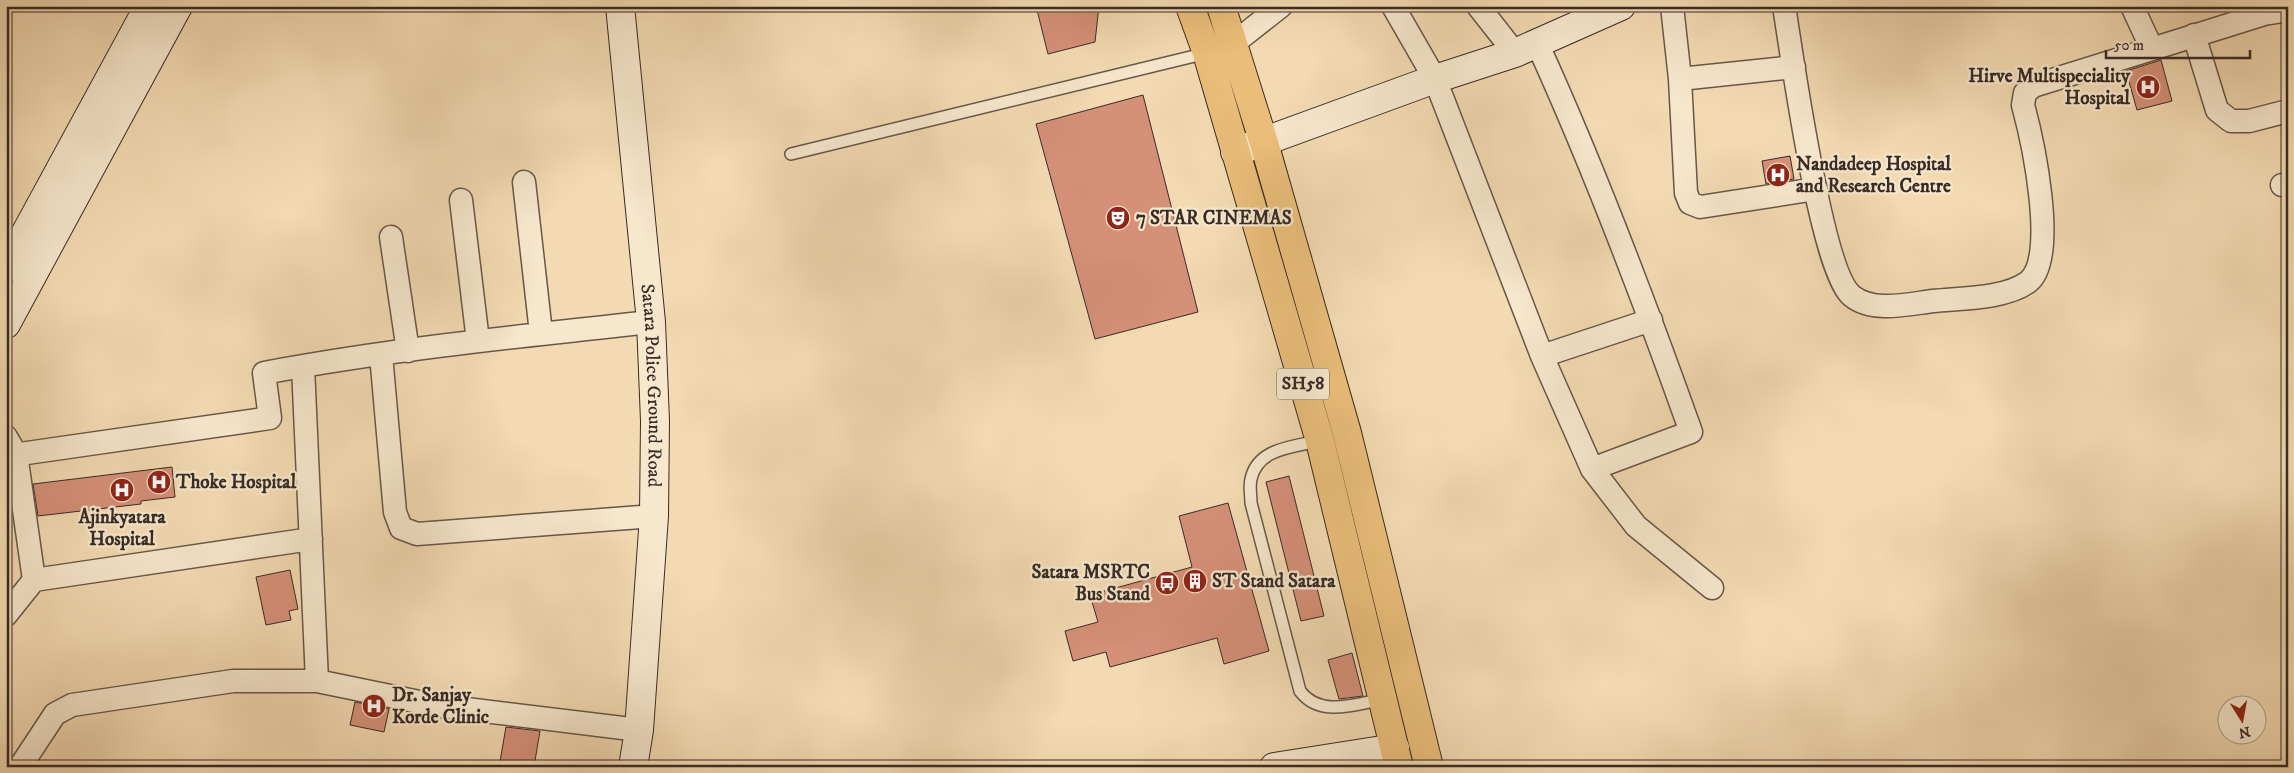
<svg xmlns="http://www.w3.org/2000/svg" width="2294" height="773" viewBox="0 0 2294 773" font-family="'IM FELL DW Pica',serif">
<rect width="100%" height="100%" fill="#f3dab2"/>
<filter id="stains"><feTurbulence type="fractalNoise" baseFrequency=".004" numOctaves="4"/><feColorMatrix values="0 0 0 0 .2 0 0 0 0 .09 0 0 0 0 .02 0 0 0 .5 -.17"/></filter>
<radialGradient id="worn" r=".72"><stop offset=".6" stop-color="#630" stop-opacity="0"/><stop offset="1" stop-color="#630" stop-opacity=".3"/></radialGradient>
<path fill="#d59078" stroke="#382b26" d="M 1036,6 L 1099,6 L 1095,42 L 1048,54 Z
M 2161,60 L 2172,101 L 2137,110 L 2126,71 Z
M 1143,95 L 1198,312 L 1095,339 L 1036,124 Z
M 1790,156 L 1794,179 L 1766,184 L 1762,161 Z
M 172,467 L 175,497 L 141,501 L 141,504 L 38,516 L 33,484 Z
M 1289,476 L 1324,616 L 1301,621 L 1266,482 Z
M 1228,503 L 1269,651 L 1224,664 L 1217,638 L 1110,667 L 1106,652 L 1073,661 L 1065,631 L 1098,622 L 1090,595 L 1192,567 L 1179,516 Z
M 290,570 L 298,609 L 289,611 L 291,620 L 266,625 L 256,577 Z
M 1352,653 L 1363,696 L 1339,699 L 1328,660 Z
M 355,702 L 389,709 L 384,732 L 350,725 Z
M 506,727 L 540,731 L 534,767 L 499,767 Z"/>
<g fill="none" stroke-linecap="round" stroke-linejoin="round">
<g stroke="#675749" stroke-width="14">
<path id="lane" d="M 791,154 L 1207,53
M 1322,440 C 1295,447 1258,447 1251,479 C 1249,486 1251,495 1251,503 L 1300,691 C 1320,718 1356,704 1384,699"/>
</g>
<g stroke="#675749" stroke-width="25">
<path id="street" d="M 1393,6 L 1435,79 L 1542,356 L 1592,469 L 1636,526 L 1712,588
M 1478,6 L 1515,53
M 1672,6 L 1680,79 L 1686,193 L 1690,203 L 1700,207 L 1816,189
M 1784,6 C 1792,55 1821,271 1852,296 C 1873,313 1908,304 1933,301 C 1961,298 2005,299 2028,282 C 2059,259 2032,138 2023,105 L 2025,93 L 2033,86 L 2152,49
M 2132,6 L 2152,49 L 2264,14
M 2261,6 L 2264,14 L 2288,10
M 2194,35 L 2217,110 L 2231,121 L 2249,121 L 2288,111
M 1537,43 C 1595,170 1644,300 1691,432 L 1592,469
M 1218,49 L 1234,43 L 1281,6
M 1680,79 L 1794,67
M 524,182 L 541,333
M 2282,185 L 2288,184
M 461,200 L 478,341
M 391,237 L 408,351
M 381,355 L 395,512 L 401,528 L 417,534 L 654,516
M 1542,356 L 1651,320
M 303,366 L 317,681
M 6,437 L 16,454 L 34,580
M 6,456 L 270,418 L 264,373 C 392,349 522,336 651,322
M 6,615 L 34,580 L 311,539
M 20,767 L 55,714 L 72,705 L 233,681 L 317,681 L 434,705 L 639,730"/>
</g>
<g stroke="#382b26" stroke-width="30">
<g id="secondary">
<path id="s1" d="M 620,6 L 651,322 L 655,421 L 654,516 L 639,730 L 633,767"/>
<path d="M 1235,152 L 1435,79 L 1515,53 L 1621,6"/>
<path d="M 6,269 L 149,6"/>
<path d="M 6,324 L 178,6"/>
<path d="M 1274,767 L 1395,748"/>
</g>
</g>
<g stroke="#382b26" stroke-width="30">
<path id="primary" d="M 1190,6 L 1207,53 L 1320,441 L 1399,767
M 1221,6 L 1264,143 L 1347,433 L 1429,767"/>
</g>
<use href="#lane" stroke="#f7e7cd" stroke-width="11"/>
<use href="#street" stroke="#f7e7cd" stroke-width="22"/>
<use href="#secondary" stroke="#f7e7cd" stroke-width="28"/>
<use href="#primary" stroke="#eabd79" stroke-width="28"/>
</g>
<defs>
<g id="hospital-disc" transform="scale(1.25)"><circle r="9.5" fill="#8f2418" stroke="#f7e7cd"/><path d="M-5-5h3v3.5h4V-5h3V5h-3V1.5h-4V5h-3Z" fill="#fff"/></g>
<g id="theatre-disc" transform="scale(1.25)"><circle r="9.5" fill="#8f2418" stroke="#f7e7cd"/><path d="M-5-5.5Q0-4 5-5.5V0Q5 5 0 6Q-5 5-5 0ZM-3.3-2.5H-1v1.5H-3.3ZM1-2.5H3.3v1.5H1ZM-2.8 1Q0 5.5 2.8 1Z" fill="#fff"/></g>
<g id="building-disc" transform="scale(1.25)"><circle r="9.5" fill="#8f2418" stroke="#f7e7cd"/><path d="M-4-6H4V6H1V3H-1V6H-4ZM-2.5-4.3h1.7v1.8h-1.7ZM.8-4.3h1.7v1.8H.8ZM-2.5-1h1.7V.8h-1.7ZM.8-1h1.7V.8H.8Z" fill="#fff"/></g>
<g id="bus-disc" transform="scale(1.25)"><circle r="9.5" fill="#8f2418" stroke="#f7e7cd"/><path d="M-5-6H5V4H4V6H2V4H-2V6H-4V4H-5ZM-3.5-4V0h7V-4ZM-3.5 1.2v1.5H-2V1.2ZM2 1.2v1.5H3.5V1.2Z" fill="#fff"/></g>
</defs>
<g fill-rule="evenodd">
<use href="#hospital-disc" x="2148" y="87"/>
<use href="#hospital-disc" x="1778" y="175"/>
<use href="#theatre-disc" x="1118" y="218"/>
<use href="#hospital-disc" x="159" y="482"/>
<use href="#hospital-disc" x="122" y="490"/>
<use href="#building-disc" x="1195" y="581"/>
<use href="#bus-disc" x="1167" y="583"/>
<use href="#hospital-disc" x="374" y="706"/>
</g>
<g text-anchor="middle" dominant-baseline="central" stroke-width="4.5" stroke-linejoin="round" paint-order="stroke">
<rect fill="#f7e7cd" stroke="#716358" stroke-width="1" x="1277" y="368.5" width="52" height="31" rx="4"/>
<g font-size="18" font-weight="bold" fill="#382b26">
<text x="1303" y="384">SH58</text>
</g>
<g font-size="19" font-weight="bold" fill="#382b26" stroke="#f7e7cd" text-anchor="start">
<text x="2130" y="76" text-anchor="end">Hirve Multispeciality<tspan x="2130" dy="22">Hospital</tspan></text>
<text x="1796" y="164">Nandadeep Hospital<tspan x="1796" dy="22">and Research Centre</tspan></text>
<text x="1136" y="218">7 STAR CINEMAS</text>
<text x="176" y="482">Thoke Hospital</text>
<text x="122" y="517" text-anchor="middle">Ajinkyatara<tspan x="122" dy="22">Hospital</tspan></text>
<text x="1150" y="572" text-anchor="end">Satara MSRTC<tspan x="1150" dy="22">Bus Stand</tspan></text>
<text x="1212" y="581">ST Stand Satara</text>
<text x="392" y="695">Dr. Sanjay<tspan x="392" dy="22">Korde Clinic</tspan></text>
</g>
<g font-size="19" fill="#382b26" stroke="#f7e7cd">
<text stroke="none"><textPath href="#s1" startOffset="381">Satara Police Ground Road</textPath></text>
</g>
</g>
<rect width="2294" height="773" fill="none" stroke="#f3dab2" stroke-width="25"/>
<rect x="8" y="8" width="2279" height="758" fill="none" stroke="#382b26" stroke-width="2.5"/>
<rect x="12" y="12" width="2269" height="748" fill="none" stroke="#382b26"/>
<g transform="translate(2242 720) rotate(169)"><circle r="24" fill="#f7e7cd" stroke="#ab9c8a"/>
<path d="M0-4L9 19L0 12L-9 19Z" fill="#8f2418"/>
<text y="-8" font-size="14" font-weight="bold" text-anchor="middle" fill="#382b26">N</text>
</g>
<path d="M2106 50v8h144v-8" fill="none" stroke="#382b26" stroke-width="2.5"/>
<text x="2114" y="50" font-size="15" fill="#382b26" stroke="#f7e7cd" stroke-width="4" paint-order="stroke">50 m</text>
<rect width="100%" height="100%" filter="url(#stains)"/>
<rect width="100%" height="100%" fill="url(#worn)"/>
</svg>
